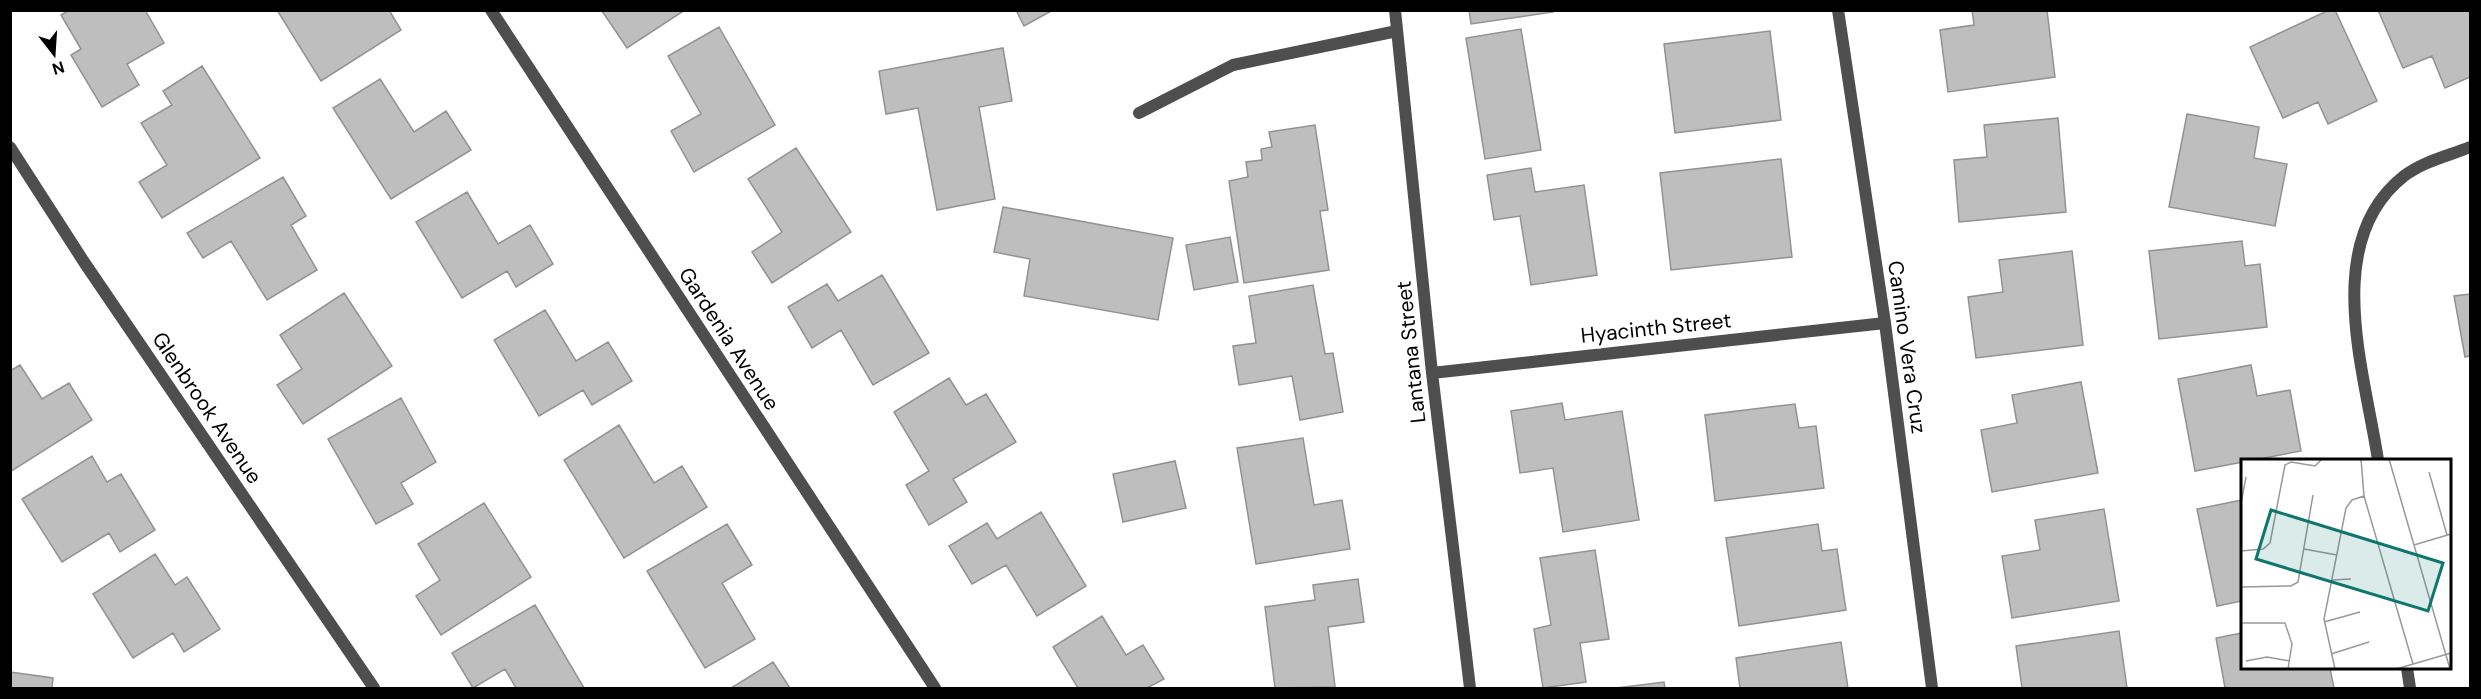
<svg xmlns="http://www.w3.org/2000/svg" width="2481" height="699" viewBox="0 0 2481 699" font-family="'DM Sans',sans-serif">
<rect width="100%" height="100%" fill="#fff"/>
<path fill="#bebebe" stroke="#929292" stroke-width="1.5" d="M 69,10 L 145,10 L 164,43 L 127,64 L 139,85 L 102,107 L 71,55 L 81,49 L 61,15 Z
M 277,10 L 389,10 L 401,30 L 321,81 Z
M 1016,10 L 1053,10 L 1024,26 Z
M 1469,10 L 1552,10 L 1553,12 L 1471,24 Z
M 1972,10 L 2047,10 L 2055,77 L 1948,92 L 1940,30 L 1974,25 Z
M 2329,10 L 2335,10 L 2377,101 L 2328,124 L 2318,102 L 2283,118 L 2250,47 Z
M 2378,10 L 2470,10 L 2470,77 L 2445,88 L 2432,56 L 2403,68 Z
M 602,11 L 602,10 L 685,10 L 627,48 Z
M 719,27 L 775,125 L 694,172 L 671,131 L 701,114 L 668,56 Z
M 1521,29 L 1541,150 L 1485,159 L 1466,38 Z
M 1770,31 L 1781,120 L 1675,133 L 1664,44 Z
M 1003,48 L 1012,101 L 979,107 L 995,199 L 937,210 L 918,108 L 886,114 L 879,71 Z
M 202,66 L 260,158 L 162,218 L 139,182 L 167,165 L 141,123 L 172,105 L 163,91 Z
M 380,79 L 414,132 L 446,111 L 471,150 L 391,199 L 333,108 Z
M 2187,114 L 2259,127 L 2254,158 L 2287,164 L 2275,226 L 2169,207 Z
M 2058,118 L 2066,212 L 1959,222 L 1954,160 L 1987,157 L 1984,125 Z
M 1315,125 L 1328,210 L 1320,211 L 1329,270 L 1244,283 L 1229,181 L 1248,177 L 1246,162 L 1262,160 L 1261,149 L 1272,147 L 1269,132 Z
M 796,148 L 851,232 L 772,283 L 752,252 L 782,232 L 748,179 Z
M 1781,159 L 1792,257 L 1671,270 L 1660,173 Z
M 1531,168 L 1535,192 L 1584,185 L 1597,275 L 1531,285 L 1520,216 L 1494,220 L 1487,175 Z
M 283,177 L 306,216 L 291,225 L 317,270 L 267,300 L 231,241 L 203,258 L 187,233 Z
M 467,192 L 498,244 L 530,225 L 553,264 L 516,287 L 507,271 L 462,298 L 416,222 Z
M 1003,207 L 1173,238 L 1158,320 L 1024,296 L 1030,259 L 994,252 Z
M 1230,237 L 1238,282 L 1194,290 L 1186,245 Z
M 2242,241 L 2245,266 L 2260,264 L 2267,327 L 2159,339 L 2149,251 Z
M 2072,251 L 2083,345 L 1976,358 L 1968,297 L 2003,292 L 1999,260 Z
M 882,275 L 929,353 L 873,385 L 841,330 L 812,348 L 788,307 L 827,284 L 838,301 Z
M 1313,285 L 1325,354 L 1333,353 L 1343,412 L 1300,420 L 1292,376 L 1239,385 L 1233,346 L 1256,343 L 1249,296 Z
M 344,293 L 392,366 L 303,424 L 277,385 L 302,369 L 280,335 Z
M 2470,294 L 2470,356 L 2465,357 L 2454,296 Z
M 545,310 L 576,361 L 608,342 L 632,381 L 592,405 L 583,390 L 539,416 L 494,340 Z
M 20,365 L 42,399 L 69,383 L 92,420 L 10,472 L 10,371 Z
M 2251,365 L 2257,396 L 2290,390 L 2301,451 L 2195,471 L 2178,379 Z
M 949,378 L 966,405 L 986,394 L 1016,442 L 953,479 L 967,502 L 929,525 L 906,485 L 929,471 L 894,412 Z
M 2081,382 L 2098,473 L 1992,492 L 1981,430 L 2017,423 L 2012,395 Z
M 401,398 L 436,462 L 401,483 L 413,504 L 376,524 L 328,439 Z
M 1562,403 L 1565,420 L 1622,411 L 1639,520 L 1563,532 L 1553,468 L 1520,473 L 1511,411 Z
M 1795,404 L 1799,428 L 1816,426 L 1824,488 L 1715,501 L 1705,415 Z
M 619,425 L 654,483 L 682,466 L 707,507 L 624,558 L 564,460 Z
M 1303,438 L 1314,505 L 1342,500 L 1350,549 L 1256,564 L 1237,448 Z
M 92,456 L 107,482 L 121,474 L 155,530 L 120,552 L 109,533 L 62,562 L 22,499 Z
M 1175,461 L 1186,508 L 1123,522 L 1113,474 Z
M 2242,500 L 2242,601 L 2217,606 L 2197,509 Z
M 484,503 L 531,577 L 441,635 L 416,596 L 440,580 L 418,544 Z
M 2104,509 L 2119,601 L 2012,618 L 2002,556 L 2040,550 L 2035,520 Z
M 1041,512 L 1086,586 L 1037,616 L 1006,565 L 972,584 L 949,546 L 987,523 L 997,539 Z
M 727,524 L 752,565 L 722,583 L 755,639 L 705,668 L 647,571 Z
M 1818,524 L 1822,551 L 1837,549 L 1846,610 L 1739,626 L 1726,538 Z
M 1595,550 L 1609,639 L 1580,643 L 1586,682 L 1543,688 L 1534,629 L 1551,625 L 1540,558 Z
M 155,554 L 175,585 L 187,577 L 220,629 L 184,652 L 173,633 L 133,658 L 93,594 Z
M 1358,579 L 1364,622 L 1328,627 L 1335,687 L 1275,688 L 1265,607 L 1315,600 L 1313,585 Z
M 535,605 L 584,688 L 516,688 L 505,669 L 473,688 L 452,653 Z
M 1102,616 L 1126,655 L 1143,645 L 1164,679 L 1147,688 L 1078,688 L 1053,647 Z
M 2119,631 L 2127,688 L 2022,688 L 2016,646 Z
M 2242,633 L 2242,668 L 2330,668 L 2334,688 L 2225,688 L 2216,638 Z
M 1841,642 L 1848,688 L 1740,688 L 1736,658 Z
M 773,662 L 790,688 L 731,688 Z
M 10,672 L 53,678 L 52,688 L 10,688 Z
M 1664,682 L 1665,688 L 1616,688 Z"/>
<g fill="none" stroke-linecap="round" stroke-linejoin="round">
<path stroke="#4e4e4e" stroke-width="12" d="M 491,10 L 935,688
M 1395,10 L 1432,373 L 1470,688
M 1838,10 L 1885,323 L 1932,688
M 1139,113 L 1233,65 L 1397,31
M 10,147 L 84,262 L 374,688
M 1432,373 L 1885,323
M 2378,460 C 2365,372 2320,242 2404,176 C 2424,161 2448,156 2470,147
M 2407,668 L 2410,688"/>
</g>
<g text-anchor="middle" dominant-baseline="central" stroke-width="6" stroke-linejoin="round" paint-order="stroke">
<g font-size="21" fill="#000" stroke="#fff">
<text transform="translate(1656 328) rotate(-6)">Hyacinth Street</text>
<text transform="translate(729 339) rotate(57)">Gardenia Avenue</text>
<text transform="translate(1907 347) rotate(82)">Camino Vera Cruz</text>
<text transform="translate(1411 352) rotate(-96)">Lantana Street</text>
<text transform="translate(207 408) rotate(56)">Glenbrook Avenue</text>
</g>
</g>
<g transform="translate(2241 459)">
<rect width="210" height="210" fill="#fff"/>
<path fill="none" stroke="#999" stroke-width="1.5" d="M 120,0 L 123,37 L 172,205M 148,0 L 209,210M 188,13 L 206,76M 0,44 L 5,18M 173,86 L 210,75M 63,90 L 96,96M 0,92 L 22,90 L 29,84 L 44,6 L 50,3 L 74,7 L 81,0M 91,121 L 110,120M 0,128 L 50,127 L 57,123 L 72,36M 83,163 L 119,153M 0,164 L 44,164 L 51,185 L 47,210M 90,195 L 128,183M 5,202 L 26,198 L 49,202M 94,210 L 83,160 L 105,49 L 111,41 L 123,37M 155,210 L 210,194"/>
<path fill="#0f766e" fill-opacity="0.15" stroke="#0f766e" stroke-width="3" d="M 30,51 L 202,104 L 187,152 L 15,100 Z"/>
<rect width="210" height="210" fill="none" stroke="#000" stroke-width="3"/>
</g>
<rect width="2481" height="699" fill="none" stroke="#000000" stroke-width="24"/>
<g transform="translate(54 54) rotate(163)" stroke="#ffffff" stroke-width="4.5" paint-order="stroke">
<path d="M0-4.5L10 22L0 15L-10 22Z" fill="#000000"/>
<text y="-9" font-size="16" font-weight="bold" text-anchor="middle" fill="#000000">N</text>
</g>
</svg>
